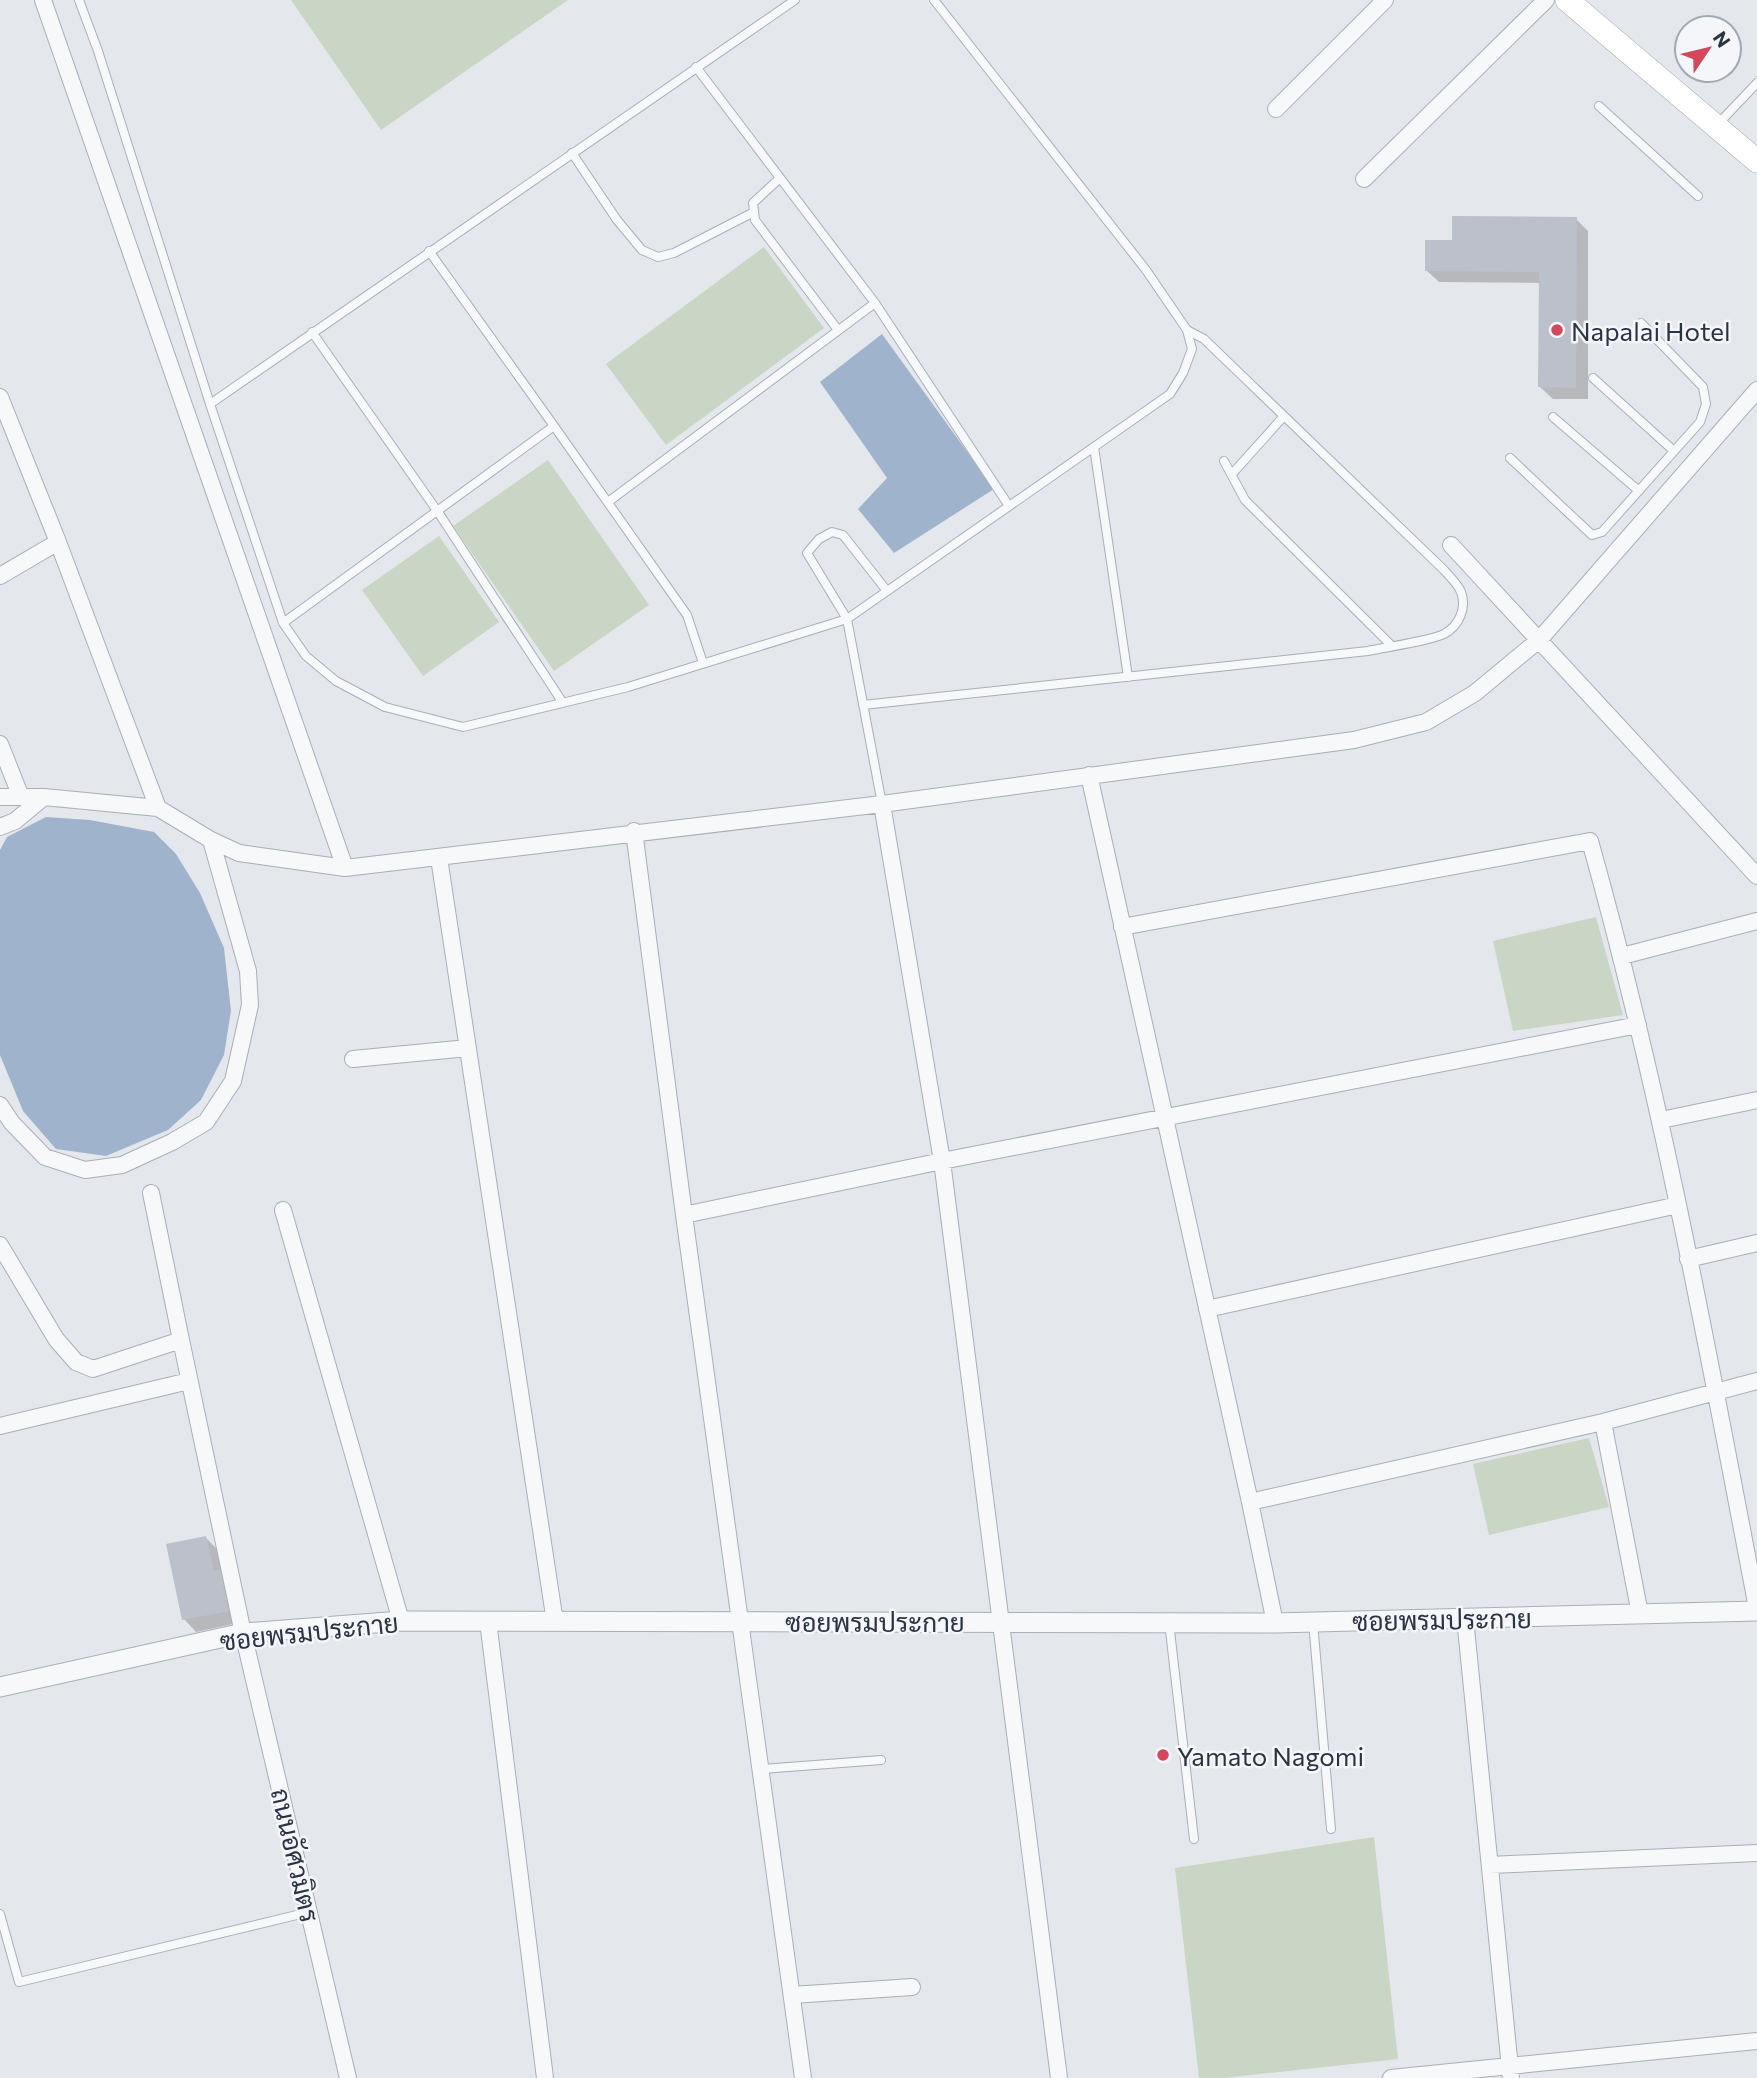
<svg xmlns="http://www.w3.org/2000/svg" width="1757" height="2078" viewBox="0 0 1757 2078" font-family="Commissioner,Sarabun,sans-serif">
<rect width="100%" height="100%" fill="#e4e7ec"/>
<path fill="#c9d6c5" d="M 291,0 L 568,0 L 381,130 Z
M 764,247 L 824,328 L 666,445 L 606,364 Z
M 548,460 L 649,605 L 554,671 L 453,526 Z
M 439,536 L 499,622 L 423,676 L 362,590 Z
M 1596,917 L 1623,1015 L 1513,1031 L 1493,941 Z
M 1589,1438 L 1609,1507 L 1489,1535 L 1473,1464 Z
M 1374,1837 L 1398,2059 L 1224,2078 L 1199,2078 L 1175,1868 Z"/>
<path fill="#9fb4cc" d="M 882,334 L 994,489 L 894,553 L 858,509 L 887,478 L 820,382 Z
M 46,817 L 90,820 L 154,832 L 176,854 L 200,893 L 224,948 L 231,1011 L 224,1055 L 201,1100 L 168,1130 L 106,1156 L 56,1149 L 23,1111 L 0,1055 L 0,850 L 7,837 Z"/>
<path fill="#0003" d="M 1576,219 L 1588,231 L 1588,399 L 1553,399 L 1540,387 L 1540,283 L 1439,282 L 1426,270 L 1454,242 Z
M 206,1538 L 218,1550 L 242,1622 L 196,1632 L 184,1619 Z"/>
<path fill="#bbc0ca" d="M 1452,216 L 1577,217 L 1576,388 L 1538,387 L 1539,272 L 1425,271 L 1425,240 L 1452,240 Z
M 206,1536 L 214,1571 L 222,1570 L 231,1611 L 182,1620 L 166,1544 Z"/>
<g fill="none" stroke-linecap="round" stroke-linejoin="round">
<g stroke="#a9aeb7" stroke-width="10">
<path id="service" d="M 79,0 L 98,51 L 210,404 L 283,623 L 306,656 L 336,681 L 385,707 L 463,727 L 628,687 L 847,619 L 1170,394 L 1183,373 L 1192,349 L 1187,330 L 1146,270 L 934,0
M 696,67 L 875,303 L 1009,506
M 1599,106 L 1698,196
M 1718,124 L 1757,83
M 572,153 L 617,220 L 642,250 L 658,257 L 674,253 L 754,212
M 780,178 L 753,203 L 755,220 L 838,330
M 429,251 L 554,426
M 312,332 L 438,512 L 563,703
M 1593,378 L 1674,451
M 210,404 L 795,0
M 1553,417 L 1639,491
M 1094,447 L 1128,677
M 1510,458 L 1592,535 L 1602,532 L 1700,422 L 1706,404 L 1703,387 L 1641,323
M 1224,461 L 1245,500 L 1392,646
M 1232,474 L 1284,416
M 608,502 L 875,303
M 283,623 L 554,426 L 687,615 L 703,663
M 863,705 L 1368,651 C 1386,647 1430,641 1444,634 C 1459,626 1467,608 1461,592 C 1458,584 1449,576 1444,570 L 1204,339 L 1187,330
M 882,804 L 847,619 L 807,553 L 819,539 L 832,532 L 843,535 L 887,591
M 1169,1622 L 1194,1839
M 1313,1622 L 1331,1829
M 761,1769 L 881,1760
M 0,1914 L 19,1982 L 309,1912"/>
</g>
<g stroke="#a9aeb7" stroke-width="18">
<path id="minor" d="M 43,0 L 345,868
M 1276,109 L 1385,0
M 1364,179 L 1546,0
M 0,397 L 58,542 L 158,808
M 1451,545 L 1757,876
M 0,576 L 58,542
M 0,744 L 21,797
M 1089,775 L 1250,1502 L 1275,1623
M 0,797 L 44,797 L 158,808 L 211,840 L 239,853 L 345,868 L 882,804 L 1354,740 L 1426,722 L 1475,693 L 1540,639 L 1757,390
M 882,804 L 942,1161 L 1059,2078
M 0,827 L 15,821 L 44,797
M 634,831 L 684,1215 L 803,2078
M 439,858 L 555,1622
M 1122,927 L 1590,841 C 1661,1093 1708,1351 1757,1608
M 1622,956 L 1757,921
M 353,1059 L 468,1048
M 0,1105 L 12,1123 L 45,1157 L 85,1170 L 122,1165 L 172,1142 L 206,1122 L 233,1081 L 250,1005 L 248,971 L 211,840
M 1661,1120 L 1757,1100
M 151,1193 L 181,1340
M 283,1210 L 401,1621
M 684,1215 L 942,1161 L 1638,1025
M 0,1245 L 56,1339 L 76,1362 L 93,1369 L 181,1340 L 243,1633 L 348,2078
M 1688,1259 L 1757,1243
M 1207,1309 L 1678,1205
M 1603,1422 L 1640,1614
M 0,1426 L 189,1381
M 1250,1502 L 1603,1422 L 1757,1381
M 1465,1618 L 1511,2078
M 488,1621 L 545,2078
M 1490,1865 L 1757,1853
M 792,1995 L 912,1987
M 1391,2078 L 1757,2041"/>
</g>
<g stroke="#a9aeb7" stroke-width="21">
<path id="tertiary" d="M 0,1687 L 243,1633 L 401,1621 L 1275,1623 L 1757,1611"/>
</g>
<g stroke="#a9aeb7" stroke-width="24">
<path id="secondary" d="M 1567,0 L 1757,161"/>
</g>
<use href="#service" stroke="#f7f8fa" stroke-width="8"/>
<use href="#minor" stroke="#f7f8fa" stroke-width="16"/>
<use href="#tertiary" stroke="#f7f8fa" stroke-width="19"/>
<use href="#secondary" stroke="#fff" stroke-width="23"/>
</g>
<g fill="#d1495b" stroke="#f4f6f9" stroke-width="2.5">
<circle cx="1557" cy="330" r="7"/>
<circle cx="1163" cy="1755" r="7"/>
</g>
<g text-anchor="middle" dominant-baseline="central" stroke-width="5" stroke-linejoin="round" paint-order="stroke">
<g font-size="26" fill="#2b3445" stroke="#f4f6f9" text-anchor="start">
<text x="1571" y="330">Napalai Hotel</text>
<text x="1177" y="1755">Yamato Nagomi</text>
</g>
<g font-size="26" fill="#2b3445" stroke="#f4f6f9">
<text transform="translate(1442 1619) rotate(-1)">ซอยพรมประกาย</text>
<text x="875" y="1621">ซอยพรมประกาย</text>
<text transform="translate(309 1631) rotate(-6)">ซอยพรมประกาย</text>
<text transform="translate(296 1855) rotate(77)">ถนนอัศวมิตร</text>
</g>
</g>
<g transform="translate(1708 49) rotate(55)"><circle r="33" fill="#f4f6f9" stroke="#a4a8b1" stroke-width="2"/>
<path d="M0-5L12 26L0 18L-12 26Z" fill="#d1495b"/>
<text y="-10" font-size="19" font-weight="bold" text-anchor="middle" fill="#2b3445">N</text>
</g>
</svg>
